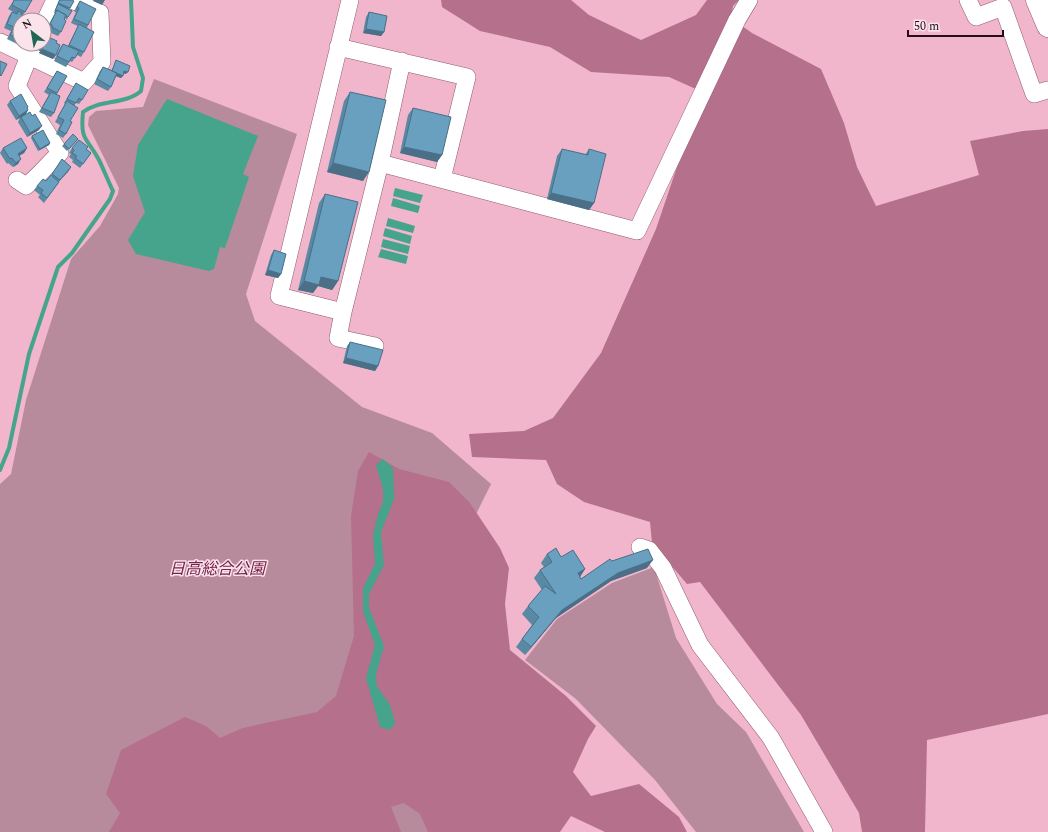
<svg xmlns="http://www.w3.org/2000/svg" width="1048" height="832" viewBox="0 0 1048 832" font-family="Spectral,'Noto Sans JP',serif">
<rect width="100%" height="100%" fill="#f1b6cc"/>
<path fill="#b78b9b" d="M 154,79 L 297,134 L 246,294 L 255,321 L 362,407 L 432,433 L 491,484 L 430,607 L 470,832 L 0,832 L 0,484 L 11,474 L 26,400 L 71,259 L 100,226 L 118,194 L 119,188 L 88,125 L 89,117 L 96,111 L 143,107 Z
M 654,567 L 676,638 L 717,704 L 746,732 L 804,832 L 696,832 L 655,780 L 576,699 L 525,660 L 557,619 L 612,583 Z"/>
<path fill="#b5708b" d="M 441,0 L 571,0 L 589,15 L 641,40 L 696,15 L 707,0 L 739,0 L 733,6 L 731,18 L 752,33 L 821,69 L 844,123 L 857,167 L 876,206 L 979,175 L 970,141 L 1023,131 L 1048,129 L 1048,714 L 927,740 L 925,832 L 862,832 L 859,813 L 801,715 L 700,582 L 687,584 L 652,543 L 650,522 L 584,502 L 557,484 L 546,460 L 472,457 L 469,434 L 524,431 L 553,418 L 601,353 L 656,229 L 677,167 L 707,94 L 669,77 L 591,72 L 550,47 L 480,31 L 442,7 Z
M 369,452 L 399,469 L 449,482 L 470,503 L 500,548 L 509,568 L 505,604 L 510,650 L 566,696 L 596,726 L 588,739 L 573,772 L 591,796 L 639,784 L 679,817 L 687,832 L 605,832 L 571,816 L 560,832 L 428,832 L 420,814 L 404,803 L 391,807 L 401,832 L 109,832 L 120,813 L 106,794 L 121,750 L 185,717 L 206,726 L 220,738 L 243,728 L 317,712 L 336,696 L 354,636 L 351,516 L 358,471 Z"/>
<path fill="#46a38c" d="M 167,99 L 258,136 L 243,174 L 249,177 L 225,248 L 220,247 L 214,269 L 209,271 L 136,254 L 128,240 L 145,212 L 133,176 L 138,145 Z
M 395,188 L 423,195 L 420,203 L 393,196 Z
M 393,198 L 420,206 L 418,213 L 391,206 Z
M 388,218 L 415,226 L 413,233 L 386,226 Z
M 385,228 L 412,236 L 410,244 L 383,236 Z
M 383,239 L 410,246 L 408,254 L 381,247 Z
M 381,249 L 408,256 L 406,264 L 378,257 Z
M 383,459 L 393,468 L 394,499 L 381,532 L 384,565 L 369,594 L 369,608 L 384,646 L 376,674 L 377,686 L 390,705 L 395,723 L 390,730 L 380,727 L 366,678 L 375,645 L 363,611 L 363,588 L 375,564 L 373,535 L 378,514 L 383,502 L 383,489 L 376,465 Z"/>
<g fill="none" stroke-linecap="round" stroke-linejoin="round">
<path stroke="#46a38c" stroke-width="4" d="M 0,470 L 9,448 L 29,354 L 58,267 L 72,253 L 110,199 L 113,191 C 108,181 104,170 99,160 C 87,137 80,142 83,112 C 100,99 125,105 141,91 L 143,78 L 133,47 L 131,0"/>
<g stroke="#8f5b6f" stroke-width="18">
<path id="minor" d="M 968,0 L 976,17 L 1003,7 L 1034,94 L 1048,90
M 44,23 L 55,0
M 0,42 L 84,82 L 102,62 L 100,13 L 72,0
M 338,47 L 467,77 L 442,179
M 380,163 L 637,231 L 737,20 L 749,0
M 17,180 L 26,186 C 39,176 48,164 60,153 L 17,86 L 34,44
M 343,312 L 279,296 L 350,0
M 375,346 L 338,338 L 343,312 L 380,163 L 402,61
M 640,547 L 649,550 L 663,568 L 700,645 L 771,738 L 824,832"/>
</g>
<g stroke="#8f5b6f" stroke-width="23">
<path id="highway" d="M 1037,0 L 1048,26"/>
</g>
<use href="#minor" stroke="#fff" stroke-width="17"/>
<use href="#highway" stroke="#fff" stroke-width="22"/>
</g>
<path fill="#5a89a4" d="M 14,0 L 32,0 L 25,12 L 20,20 L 20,44 L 25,44 L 23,47 L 7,39 L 11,31 L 4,28 L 9,16 L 12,12 L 15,13 L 8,9 Z
M 59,0 L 72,0 L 69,10 L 68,17 L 67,20 L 65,18 L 61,32 L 58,36 L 49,32 L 49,30 L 47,28 L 55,13 L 54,13 L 57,5 Z
M 80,1 L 88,25 L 87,28 L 84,52 L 81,57 L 77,55 L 72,62 L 70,61 L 66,67 L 54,61 L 60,48 L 63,44 L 68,46 L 78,26 L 71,23 L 76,12 L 74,11 Z
M 369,12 L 384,32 L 381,36 L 363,33 L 366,17 Z
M 56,43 L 53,59 L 39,53 L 40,51 L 37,49 L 39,44 Z
M 116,60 L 126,74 L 123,73 L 121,78 L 116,76 L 111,87 L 108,91 L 94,84 L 100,71 L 103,67 L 112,70 Z
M 57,71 L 67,76 L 56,95 L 54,113 L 51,117 L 39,112 L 49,95 L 44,92 Z
M 76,83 L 82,100 L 79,104 L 76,103 L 74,106 L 66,134 L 63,138 L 56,134 L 60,125 L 55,122 L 65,104 L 64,103 Z
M 350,92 L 363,181 L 327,172 L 344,101 Z
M 10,101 L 28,107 L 27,108 L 28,110 L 26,114 L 39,130 L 27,137 L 18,122 L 20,118 L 16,120 L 7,105 Z
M 413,108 L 442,155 L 437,162 L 400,153 L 408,115 Z
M 32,136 L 50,143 L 49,145 L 38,151 L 31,138 Z
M 78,139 L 67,151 L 62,146 L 64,144 Z
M 3,148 L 27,148 L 24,153 L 19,156 L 18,164 L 13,167 L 8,163 L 7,164 L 0,153 Z
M 72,148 L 86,149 L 91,153 L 80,168 L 72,162 L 73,160 L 69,157 L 71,154 L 69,153 Z
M 562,149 L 585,155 L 589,149 L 594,203 L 589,210 L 547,199 L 557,156 Z
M 62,159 L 71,167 L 59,182 L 44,203 L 38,197 L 40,195 L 34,190 L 37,186 L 46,181 L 51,176 Z
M 325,194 L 338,281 L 332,290 L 318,286 L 313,293 L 298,290 L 319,203 Z
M 274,250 L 281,274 L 278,278 L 265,275 L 271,255 Z
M 350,342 L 378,366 L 375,371 L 343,363 L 347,346 Z
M 547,554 L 561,557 L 585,569 L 580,577 L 581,579 L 612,561 L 647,568 L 611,581 L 556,618 L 525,655 L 516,647 L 532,625 L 522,614 L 528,606 L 542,590 L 534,578 L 540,570 L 544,567 L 541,563 Z"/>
<path fill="#4a6f86" d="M 94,0 L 105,0 L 102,5 L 93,1 Z
M 366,29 L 384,32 L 381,36 L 363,33 Z
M 40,45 L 43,46 L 40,51 L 37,49 Z
M 42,49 L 56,55 L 53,59 L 39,53 Z
M 112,71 L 123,76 L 121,78 L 110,74 Z
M 124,71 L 128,72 L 126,74 L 123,73 Z
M 28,110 L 25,115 L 16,120 L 19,116 Z
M 42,126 L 39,130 L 27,137 L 30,133 Z
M 50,143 L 49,145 L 38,151 L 40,149 Z
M 404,147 L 442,155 L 437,162 L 400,153 Z
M 27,148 L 24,153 L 15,158 L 18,154 Z
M 21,159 L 18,164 L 13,167 L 16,163 Z
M 333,163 L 369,172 L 363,181 L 327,172 Z
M 71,167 L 68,172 L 56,184 L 60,180 Z
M 551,193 L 594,203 L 589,210 L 547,199 Z
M 268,270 L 281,274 L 278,278 L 265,275 Z
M 321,277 L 338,281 L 332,290 L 318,286 L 313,293 L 298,290 L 304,281 Z
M 346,358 L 378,366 L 375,371 L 343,363 Z
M 653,560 L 647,568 L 611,581 L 556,618 L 525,655 L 531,647 L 562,610 L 618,573 Z
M 585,569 L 579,578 L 578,573 Z"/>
<path fill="#699fbf" stroke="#4a6f86" d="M 14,0 L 32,0 L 25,12 L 12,5 Z
M 60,0 L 72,0 L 74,1 L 70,8 L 58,3 Z
M 80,1 L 96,9 L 88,25 L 74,19 L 79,8 L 77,7 Z
M 58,4 L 72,11 L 68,17 L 66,16 L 66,15 L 57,10 L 56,11 L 55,11 Z
M 57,10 L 66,15 L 64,19 L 66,21 L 61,32 L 52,27 L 52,25 L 50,24 Z
M 18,11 L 22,13 L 21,15 L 32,20 L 20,20 L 20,39 L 10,35 L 14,27 L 7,24 L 12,12 L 17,14 Z
M 369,12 L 387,16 L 384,32 L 366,29 Z
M 79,24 L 94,32 L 84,52 L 69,45 Z
M 44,35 L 57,41 L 56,43 L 60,45 L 56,55 L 42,49 L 43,46 L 40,45 L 40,44 L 44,44 Z
M 63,44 L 79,51 L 75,58 L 72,57 L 69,62 L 57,56 Z
M 116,60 L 130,66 L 128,72 L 124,71 L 123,76 L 112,71 Z
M 0,61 L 7,64 L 1,76 L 0,75 Z
M 103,67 L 117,73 L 111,87 L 97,79 Z
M 57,71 L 67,76 L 57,93 L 47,88 Z
M 76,83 L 88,90 L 82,100 L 79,98 L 76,103 L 67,99 Z
M 51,92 L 60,96 L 54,113 L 42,108 Z
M 350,92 L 386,100 L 369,172 L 333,163 Z
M 21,94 L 28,107 L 27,108 L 28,110 L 19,116 L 10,101 Z
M 67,101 L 78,108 L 70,121 L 72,122 L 66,134 L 59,130 L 64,120 L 58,117 Z
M 413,108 L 451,117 L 442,155 L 404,147 Z
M 30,112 L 32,116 L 35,114 L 42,126 L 30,133 L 21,117 Z
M 43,130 L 50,143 L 40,149 L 32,136 Z
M 73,134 L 78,139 L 69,149 L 64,144 Z
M 21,138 L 27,148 L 18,154 L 21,159 L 16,163 L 12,158 L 10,159 L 3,148 Z
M 79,140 L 88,147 L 86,149 L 91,153 L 83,164 L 75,158 L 77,156 L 72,153 L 74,150 L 72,148 Z
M 562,149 L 588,155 L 589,149 L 606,154 L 594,203 L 551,193 Z
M 62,159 L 71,167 L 60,180 L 52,174 Z
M 51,175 L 59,182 L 47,198 L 41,193 L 43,190 L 37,186 L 43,179 L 46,181 Z
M 325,194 L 358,202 L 338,281 L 321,277 L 319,285 L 304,281 Z
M 274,250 L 286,254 L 281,274 L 268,270 Z
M 350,342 L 383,350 L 378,366 L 346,358 Z
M 556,548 L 561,557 L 573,550 L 585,569 L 578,573 L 581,579 L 610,559 L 612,561 L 648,549 L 653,560 L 618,573 L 562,610 L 531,647 L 522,639 L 539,617 L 528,606 L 545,586 L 556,594 L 540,570 L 552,562 L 547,554 Z"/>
<g text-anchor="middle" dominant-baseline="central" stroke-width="3" stroke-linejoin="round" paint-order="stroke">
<g font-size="16" font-style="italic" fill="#76214a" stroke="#fbe3eb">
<text x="217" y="569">日高総合公園</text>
</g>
</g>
<g transform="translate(32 32) rotate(329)"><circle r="19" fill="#fbe3eb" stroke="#a58e96"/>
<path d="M0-3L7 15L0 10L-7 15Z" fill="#216555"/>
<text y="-6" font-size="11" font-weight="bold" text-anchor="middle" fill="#230f17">N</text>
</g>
<path d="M908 30v6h95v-6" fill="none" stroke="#230f17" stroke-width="2"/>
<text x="914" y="30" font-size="12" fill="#230f17" stroke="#fbe3eb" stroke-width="3" paint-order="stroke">50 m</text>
</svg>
